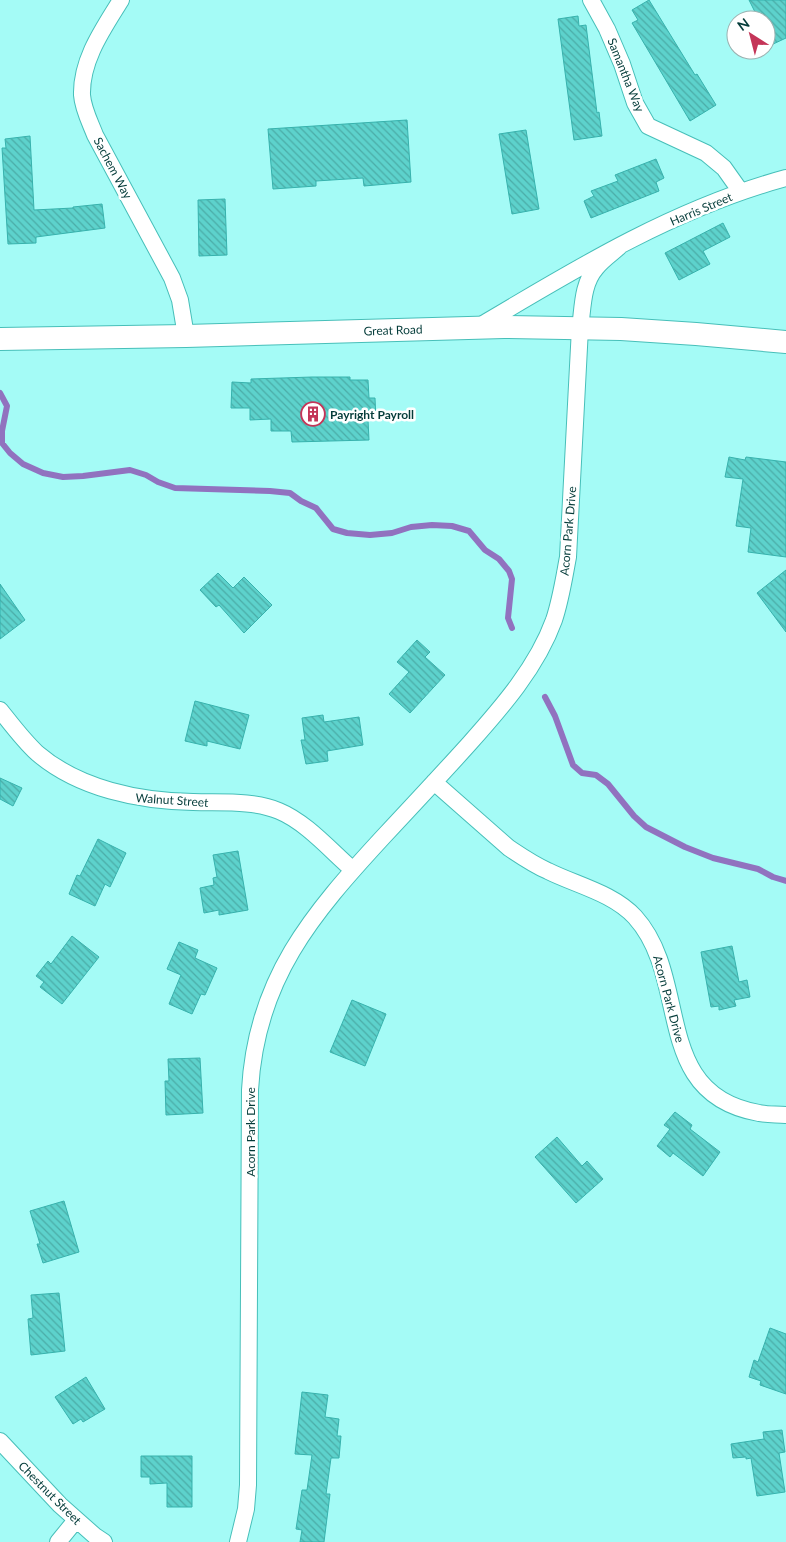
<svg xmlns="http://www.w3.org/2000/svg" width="786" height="1542" viewBox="0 0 786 1542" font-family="Lato,sans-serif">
<defs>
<pattern id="building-back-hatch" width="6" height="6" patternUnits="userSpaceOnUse" patternTransform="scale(1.25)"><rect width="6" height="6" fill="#5dd2cc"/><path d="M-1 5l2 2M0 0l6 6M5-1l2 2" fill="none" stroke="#4baca7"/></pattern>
</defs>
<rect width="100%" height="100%" fill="#a4fbf6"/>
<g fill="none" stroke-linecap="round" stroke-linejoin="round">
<path stroke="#9172bf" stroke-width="6" d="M 0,393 L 7,406 L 2,431 L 2,443 L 10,453 L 23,464 L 43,473 L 63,477 L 83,476 L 130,470 L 146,475 L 158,482 L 175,488 L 270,491 L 290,493 L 301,501 L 316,508 L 333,529 L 347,533 L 370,535 L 392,533 L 411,527 L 432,525 L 452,526 L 469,531 L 485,550 L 499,559 L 509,571 L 512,579 L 508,618 L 512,628
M 545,697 L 555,716 L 573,765 L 582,773 L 596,775 L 608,784 L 634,816 L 646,827 L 685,847 L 713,858 L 758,869 L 773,877 L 786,881"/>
</g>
<path fill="url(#building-back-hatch)" stroke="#37b2ad" d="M 649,0 L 695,75 L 697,74 L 716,105 L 690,121 L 632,23 L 638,20 L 632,10 Z
M 749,0 L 786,0 L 786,38 L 771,45 L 766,34 L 766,20 L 759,20 Z
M 578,16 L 579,26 L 586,25 L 597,113 L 599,112 L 602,136 L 574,140 L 558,19 Z
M 407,120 L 411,182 L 364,186 L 363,178 L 316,181 L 316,186 L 273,189 L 268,129 Z
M 526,130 L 539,209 L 512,214 L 499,134 Z
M 30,136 L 34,210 L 73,208 L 73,207 L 102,204 L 105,228 L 36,237 L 36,243 L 8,244 L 2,148 L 6,148 L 5,139 Z
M 656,159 L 664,178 L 656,182 L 659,191 L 591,218 L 584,201 L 594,196 L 591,191 L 618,181 L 615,175 Z
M 225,199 L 227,255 L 199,256 L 198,200 Z
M 723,223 L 730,237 L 703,251 L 710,264 L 679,280 L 665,253 Z
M 312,377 L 350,377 L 350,380 L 368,380 L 369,398 L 375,398 L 376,420 L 368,420 L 369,440 L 292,442 L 291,431 L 271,431 L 271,419 L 250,420 L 250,408 L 231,408 L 232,382 L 251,383 L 251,379 Z
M 729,457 L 745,460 L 746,457 L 786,462 L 786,557 L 748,552 L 751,528 L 736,526 L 743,479 L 725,477 Z
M 786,570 L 786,632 L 757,593 Z
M 218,573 L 233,588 L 244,577 L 272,605 L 244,633 L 219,605 L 216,607 L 200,590 Z
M 0,584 L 25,620 L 0,639 Z
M 417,640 L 430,652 L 425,657 L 445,675 L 410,713 L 389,694 L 409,672 L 397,662 Z
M 195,701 L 249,715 L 240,749 L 207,741 L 207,746 L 185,741 Z
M 323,715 L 324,722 L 359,717 L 363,745 L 327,751 L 328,761 L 306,764 L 301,740 L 305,740 L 302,718 Z
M 0,778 L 22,788 L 13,806 L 0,799 Z
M 98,839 L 126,853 L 110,887 L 105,884 L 95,906 L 69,894 L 77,875 L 80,876 Z
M 238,851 L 248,910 L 219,915 L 219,910 L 204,913 L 200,888 L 214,885 L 213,878 L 217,877 L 213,855 Z
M 72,936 L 99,957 L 62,1004 L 40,987 L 44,982 L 36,976 L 48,961 L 51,964 Z
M 179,942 L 198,950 L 195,958 L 217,968 L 205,995 L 201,994 L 192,1014 L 169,1004 L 181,975 L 167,969 Z
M 732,946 L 739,982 L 747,980 L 750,997 L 734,1000 L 736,1006 L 719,1010 L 719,1006 L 711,1007 L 701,952 Z
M 352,1000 L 386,1014 L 365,1066 L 330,1052 Z
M 200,1058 L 203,1113 L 166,1115 L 165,1081 L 169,1081 L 168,1059 Z
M 675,1112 L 692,1125 L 690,1129 L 720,1152 L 703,1176 L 673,1153 L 670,1157 L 657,1146 L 670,1129 L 664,1125 Z
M 557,1137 L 582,1166 L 587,1161 L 603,1179 L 576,1203 L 535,1157 Z
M 64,1201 L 79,1252 L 43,1263 L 37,1244 L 40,1244 L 30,1211 Z
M 59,1293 L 65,1351 L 31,1355 L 28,1319 L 33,1318 L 31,1295 Z
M 770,1328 L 786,1334 L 786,1394 L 760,1385 L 761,1381 L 749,1377 L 754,1360 L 758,1362 Z
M 86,1377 L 105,1409 L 83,1422 L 81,1419 L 73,1424 L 55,1397 Z
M 302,1392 L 328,1395 L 325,1417 L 339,1419 L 337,1436 L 341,1436 L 339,1458 L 331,1458 L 326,1494 L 330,1494 L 324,1542 L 300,1542 L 302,1530 L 296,1529 L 302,1490 L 307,1490 L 312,1455 L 295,1454 Z
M 782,1430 L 785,1452 L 779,1453 L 785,1492 L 757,1496 L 751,1458 L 746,1459 L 746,1457 L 733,1458 L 731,1444 L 764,1439 L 763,1432 Z
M 141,1456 L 192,1456 L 192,1507 L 167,1507 L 167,1483 L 150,1484 L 150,1477 L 141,1477 Z"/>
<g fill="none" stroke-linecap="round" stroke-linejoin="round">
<g stroke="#47bfb9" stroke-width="18">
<path id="minor" d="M 121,0 C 103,29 81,60 82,95 C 83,109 90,122 95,135 L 172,278 L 180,300 L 186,336
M 591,0 L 607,29 L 622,64 L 635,103 L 648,126 L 706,153 L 724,168 L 741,192
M 478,327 C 575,269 675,208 786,178
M 0,710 C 12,725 23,740 37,753 C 79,789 139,801 193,802 C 221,803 253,800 279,811 C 306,822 331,851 353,870
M 434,782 L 509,848 C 521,856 534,865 548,871 C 576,885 613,893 635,917 C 692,980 650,1094 759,1113 C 768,1115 777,1114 786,1115
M 0,1441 L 60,1505 L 95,1536 L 104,1542
M 58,1542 L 76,1520
M 238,1542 L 246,1509 L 248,1485 L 250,1090 C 256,979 312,914 384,836 C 413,805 441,775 469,744 C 502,707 537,667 554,620 C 561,599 564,578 568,557 L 580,328 C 583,308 582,284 596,268 C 602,260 611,254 619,247"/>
</g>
<g stroke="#47bfb9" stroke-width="24">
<path id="secondary" d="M 0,339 L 186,336 L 504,327 L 621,329 L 696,334 L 786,342"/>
</g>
<use href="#minor" stroke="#fff" stroke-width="16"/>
<use href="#secondary" stroke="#fff" stroke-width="22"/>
</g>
<defs>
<g id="building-ring" transform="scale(1.25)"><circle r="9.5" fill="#fff" stroke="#c43558" stroke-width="1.5"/><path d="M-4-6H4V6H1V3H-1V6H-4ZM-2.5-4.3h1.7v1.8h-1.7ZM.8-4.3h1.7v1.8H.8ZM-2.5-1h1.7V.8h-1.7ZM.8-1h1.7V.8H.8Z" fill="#c43558"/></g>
</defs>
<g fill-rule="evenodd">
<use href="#building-ring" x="313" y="414"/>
</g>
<g text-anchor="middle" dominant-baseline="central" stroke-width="5" stroke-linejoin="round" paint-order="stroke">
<g font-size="12" fill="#053c3a" stroke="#fff">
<text transform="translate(626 75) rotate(68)">Samantha Way</text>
<text transform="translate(113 168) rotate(62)">Sachem Way</text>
<text transform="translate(701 209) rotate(-23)">Harris Street</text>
<text transform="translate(393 330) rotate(-2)">Great Road</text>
<text transform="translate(568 531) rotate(-85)">Acorn Park Drive</text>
<text transform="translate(172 800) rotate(4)">Walnut Street</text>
<text transform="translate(669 999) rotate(75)">Acorn Park Drive</text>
<text transform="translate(250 1132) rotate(-90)">Acorn Park Drive</text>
<text transform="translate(50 1493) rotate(45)">Chestnut Street</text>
</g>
<g font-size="12" font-weight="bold" fill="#053c3a" stroke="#fff" text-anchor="start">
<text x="330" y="414">Payright Payroll</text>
</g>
</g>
<g transform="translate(751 35) rotate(324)"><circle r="24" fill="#ffffff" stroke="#9bb1b0"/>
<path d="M0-4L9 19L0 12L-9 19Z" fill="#c43558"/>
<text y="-8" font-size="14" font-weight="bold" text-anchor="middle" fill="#053c3a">N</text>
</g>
</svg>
